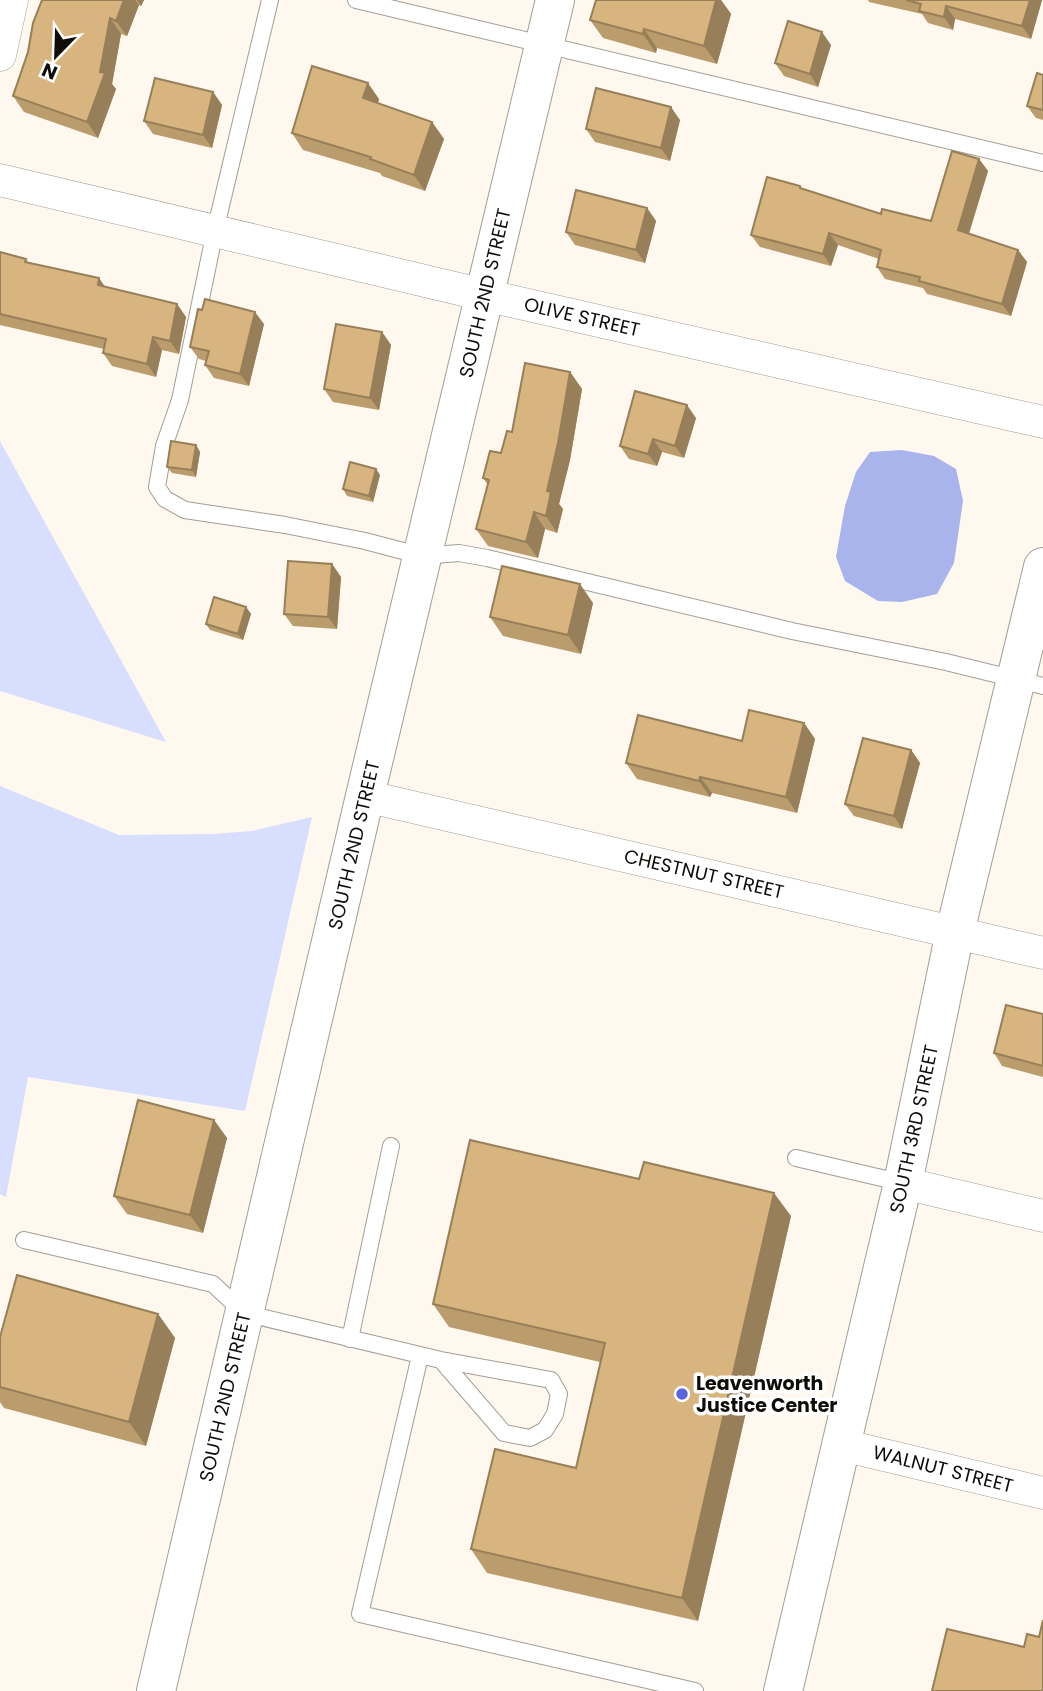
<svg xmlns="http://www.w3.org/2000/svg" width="1043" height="1691" viewBox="0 0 1043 1691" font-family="Poppins,sans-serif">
<rect width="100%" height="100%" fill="#fef8ef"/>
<path fill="#d7defe" d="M 0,441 L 166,742 L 0,691 Z
M 0,786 L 119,835 L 213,834 L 252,831 L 312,817 L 245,1111 L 28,1077 L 6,1197 L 0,1194 Z"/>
<path fill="#a9b3ec" d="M 902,450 L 934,456 L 956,469 L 963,501 L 954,563 L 937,594 L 902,602 L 878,601 L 845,581 L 836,557 L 845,506 L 856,472 L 870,452 Z"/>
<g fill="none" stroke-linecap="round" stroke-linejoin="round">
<g stroke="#a39e95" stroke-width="18">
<path id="service" d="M 270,0 L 215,231 L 180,400 L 164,446 L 157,487 L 165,499 L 185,510 L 285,525 L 365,541 L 422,556 L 459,553 L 487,558 L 792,631 L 946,662 L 1043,686
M 356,0 L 1043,163
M 796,1158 L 903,1183
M 24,1240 L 213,1284 L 244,1313 L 441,1360 L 504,1433 L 530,1438 L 545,1430 L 555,1414 L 559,1394 L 551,1380 L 441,1360
M 350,1339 L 391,1146
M 420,1356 L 360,1614 L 695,1691"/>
</g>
<g stroke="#a39e95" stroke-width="33">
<path id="minor" d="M 0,55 L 12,0
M 0,180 L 484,295 L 1043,422
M 365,796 L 1043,953
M 903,1183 L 1043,1216
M 842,1445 L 1043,1493"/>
</g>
<g stroke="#a39e95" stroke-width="40">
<path id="tertiary" d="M 156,1691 L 365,796 L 555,0
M 783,1691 L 903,1183 L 955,932 L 1043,567"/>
</g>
<use href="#service" stroke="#fff" stroke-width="16"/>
<use href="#minor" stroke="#fff" stroke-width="32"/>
<use href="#tertiary" stroke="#fff" stroke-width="38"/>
</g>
<path fill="#ba9c6d" d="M 42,0 L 144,0 L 141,6 L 139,5 L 127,36 L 121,34 L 112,84 L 116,89 L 98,138 L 24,112 L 13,96 L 28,52 Z
M 596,0 L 721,0 L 731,14 L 717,64 L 657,48 L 656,53 L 603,38 L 590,20 Z
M 868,0 L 1042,0 L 1031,39 L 955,19 L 953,30 L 928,23 L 922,14 L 869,2 Z
M 831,45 L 818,87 L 784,76 L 775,63 Z
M 1043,75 L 1043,120 L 1036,118 L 1027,106 Z
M 213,92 L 222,105 L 212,148 L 153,134 L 144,121 Z
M 379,99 L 378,103 L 432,122 L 444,139 L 425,191 L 382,176 L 380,173 L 303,150 L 292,133 Z
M 680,120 L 670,161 L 595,142 L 586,129 Z
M 979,159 L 988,171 L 969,234 L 1018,250 L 1027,262 L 1011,316 L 927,294 L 923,288 L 885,279 L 877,267 L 879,259 L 838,245 L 831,266 L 760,247 L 751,235 L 802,189 L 881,214 L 931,221 Z
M 647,208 L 656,221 L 645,263 L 575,245 L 566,232 Z
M 0,252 L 26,259 L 29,263 L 105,287 L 177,304 L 186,317 L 179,354 L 162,350 L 156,377 L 112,366 L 103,353 L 104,349 L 0,325 Z
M 264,324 L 249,386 L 214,378 L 205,365 L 206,361 L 199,359 L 190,347 Z
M 382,332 L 391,345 L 379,410 L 333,402 L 324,389 Z
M 570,372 L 582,389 L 570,460 L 559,504 L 563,509 L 557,533 L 545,529 L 538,558 L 488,546 L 476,529 L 488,485 L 483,478 L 501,453 L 512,432 Z
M 696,418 L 684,458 L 662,452 L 657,466 L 629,459 L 620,446 Z
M 196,445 L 200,452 L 196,477 L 172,473 L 167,467 Z
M 380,475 L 373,502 L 347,496 L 343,489 Z
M 332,564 L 341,577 L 337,629 L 293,626 L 284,614 Z
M 593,603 L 581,654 L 503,636 L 490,617 Z
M 246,607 L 251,614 L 243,640 L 210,630 L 206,624 Z
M 804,723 L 815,739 L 797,813 L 712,793 L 710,797 L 637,779 L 626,763 L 742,741 Z
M 911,750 L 920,763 L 902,829 L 854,816 L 845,804 Z
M 1043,1014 L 1043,1077 L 1002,1066 L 994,1053 Z
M 214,1120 L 227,1138 L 203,1233 L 127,1214 L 114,1196 Z
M 791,1216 L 698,1621 L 487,1573 L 471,1549 L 576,1468 L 600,1362 L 449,1327 L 433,1304 Z
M 158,1314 L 175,1338 L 146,1446 L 4,1408 L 0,1402 L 0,1337 Z"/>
<path fill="#977f59" d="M 124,0 L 135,0 L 139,5 L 127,36 L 116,21 Z
M 137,0 L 144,0 L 141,6 Z
M 716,0 L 721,0 L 731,14 L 717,64 L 704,46 Z
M 1030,0 L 1042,0 L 1031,39 L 1022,26 Z
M 946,6 L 955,19 L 953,30 L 944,17 Z
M 110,18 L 121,34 L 112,84 L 116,89 L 98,138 L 87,122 L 100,72 Z
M 644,29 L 657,48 L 656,53 L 643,34 Z
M 822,32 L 831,45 L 818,87 L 810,74 Z
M 368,83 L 379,99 L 374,114 L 363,98 Z
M 213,92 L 222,105 L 212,148 L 203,135 Z
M 671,107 L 680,120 L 670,161 L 661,148 Z
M 432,122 L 444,139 L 425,191 L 414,175 Z
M 979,159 L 988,171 L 966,242 L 958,230 Z
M 647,208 L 656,221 L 645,263 L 636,250 Z
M 829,233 L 838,245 L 831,266 L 823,254 Z
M 1018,250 L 1027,262 L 1011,316 L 1002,304 Z
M 99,278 L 108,291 L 98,285 Z
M 177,304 L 186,317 L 179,354 L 170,341 Z
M 255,312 L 264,324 L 249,386 L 240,374 Z
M 382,332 L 391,345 L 379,410 L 370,398 Z
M 153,337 L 162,350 L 156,377 L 147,364 Z
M 570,372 L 582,389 L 570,460 L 559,504 L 563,509 L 557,533 L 546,516 L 547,491 Z
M 687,405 L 696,418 L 684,458 L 675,446 Z
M 653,439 L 662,452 L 657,466 L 648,454 Z
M 196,445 L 200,452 L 196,477 L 192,470 Z
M 376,469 L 380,475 L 373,502 L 369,496 Z
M 534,512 L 545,529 L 538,558 L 526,542 Z
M 332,564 L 341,577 L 337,629 L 328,617 Z
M 580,584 L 593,603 L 581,654 L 568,635 Z
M 246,607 L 251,614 L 243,640 L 238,634 Z
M 804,723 L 815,739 L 797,813 L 786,797 Z
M 911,750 L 920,763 L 902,829 L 894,816 Z
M 700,777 L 712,793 L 710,797 L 699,781 Z
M 214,1120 L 227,1138 L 203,1233 L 190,1215 Z
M 774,1193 L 791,1216 L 698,1621 L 682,1598 Z
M 158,1314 L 175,1338 L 146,1446 L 129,1422 Z"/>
<path fill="#d8b57f" stroke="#977f59" stroke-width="2" d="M 42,0 L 124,0 L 116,21 L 110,18 L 100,72 L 105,73 L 87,122 L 13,96 L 28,52 L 33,23 Z
M 596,0 L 716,0 L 704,46 L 644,29 L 643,34 L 590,20 Z
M 906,0 L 1030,0 L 1022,26 L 946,6 L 944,17 L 919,11 L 921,4 Z
M 788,21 L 822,32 L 810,74 L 775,63 Z
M 312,66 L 368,83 L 363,98 L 432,122 L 414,175 L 370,159 L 371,157 L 292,133 Z
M 1037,73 L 1043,75 L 1043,110 L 1027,106 Z
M 155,78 L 213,92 L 203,135 L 144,121 Z
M 596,88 L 671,107 L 661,148 L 586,129 Z
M 952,151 L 979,159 L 958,230 L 1018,250 L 1002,304 L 919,281 L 920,277 L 877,267 L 881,250 L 829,233 L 823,254 L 751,235 L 767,177 L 800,186 L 800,188 L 881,214 L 882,209 L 931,221 Z
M 576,190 L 647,208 L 636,250 L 566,232 Z
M 0,252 L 26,259 L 25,262 L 99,278 L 98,285 L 177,304 L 170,341 L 153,337 L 147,364 L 103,353 L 106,339 L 0,314 Z
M 205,299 L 255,312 L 240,374 L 205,365 L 209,351 L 190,347 L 198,309 L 202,310 Z
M 336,324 L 382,332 L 370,398 L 324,389 Z
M 525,363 L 570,372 L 558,443 L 547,491 L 551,492 L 546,516 L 534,512 L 526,542 L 476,529 L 489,480 L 483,478 L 490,451 L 501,453 L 507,431 L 512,432 Z
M 635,391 L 687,405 L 675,446 L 653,439 L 648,454 L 620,446 Z
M 171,441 L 196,445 L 192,470 L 167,467 Z
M 350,462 L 376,469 L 369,496 L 343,489 Z
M 288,561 L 332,564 L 328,617 L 284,614 Z
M 502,566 L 580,584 L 568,635 L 490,617 Z
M 214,597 L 246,607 L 238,634 L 206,624 Z
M 749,710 L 804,723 L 786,797 L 700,777 L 699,781 L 626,763 L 638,715 L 742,741 Z
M 863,738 L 911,750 L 894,816 L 845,804 Z
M 1006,1005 L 1043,1014 L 1043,1066 L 994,1053 Z
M 138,1100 L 214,1120 L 190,1215 L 114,1196 Z
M 470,1140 L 639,1179 L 644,1162 L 774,1193 L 682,1598 L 471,1549 L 495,1449 L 576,1468 L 605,1343 L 433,1304 Z
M 17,1275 L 158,1314 L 129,1422 L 0,1387 L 0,1337 Z
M 1043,1620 L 1043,1691 L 932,1691 L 947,1629 L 1024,1647 L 1027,1634 L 1039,1637 Z"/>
<circle fill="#5d65dd" stroke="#fff" stroke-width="2.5" cx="682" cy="1394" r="7"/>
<g text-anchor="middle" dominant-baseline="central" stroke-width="7" stroke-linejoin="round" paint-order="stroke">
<g font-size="19" fill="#0f0d0a" stroke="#fff">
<text transform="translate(485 293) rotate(-77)">SOUTH 2ND STREET</text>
<text transform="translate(582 317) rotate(13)">OLIVE STREET</text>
<text transform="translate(354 845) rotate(-77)">SOUTH 2ND STREET</text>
<text transform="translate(704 874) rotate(13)">CHESTNUT STREET</text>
<text transform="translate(914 1129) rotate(-78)">SOUTH 3RD STREET</text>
<text transform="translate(225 1397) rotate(-77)">SOUTH 2ND STREET</text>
<text transform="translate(943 1469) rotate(14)">WALNUT STREET</text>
</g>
<g font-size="19" font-weight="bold" fill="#0f0d0a" stroke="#fff" text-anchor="start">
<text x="696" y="1383">Leavenworth<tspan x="696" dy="22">Justice Center</tspan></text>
</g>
</g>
<g transform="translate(56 56) rotate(203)" stroke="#ffffff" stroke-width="5" paint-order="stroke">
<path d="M0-5L12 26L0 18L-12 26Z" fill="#0f0d0a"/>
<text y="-10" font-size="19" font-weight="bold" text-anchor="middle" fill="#0f0d0a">N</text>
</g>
</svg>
